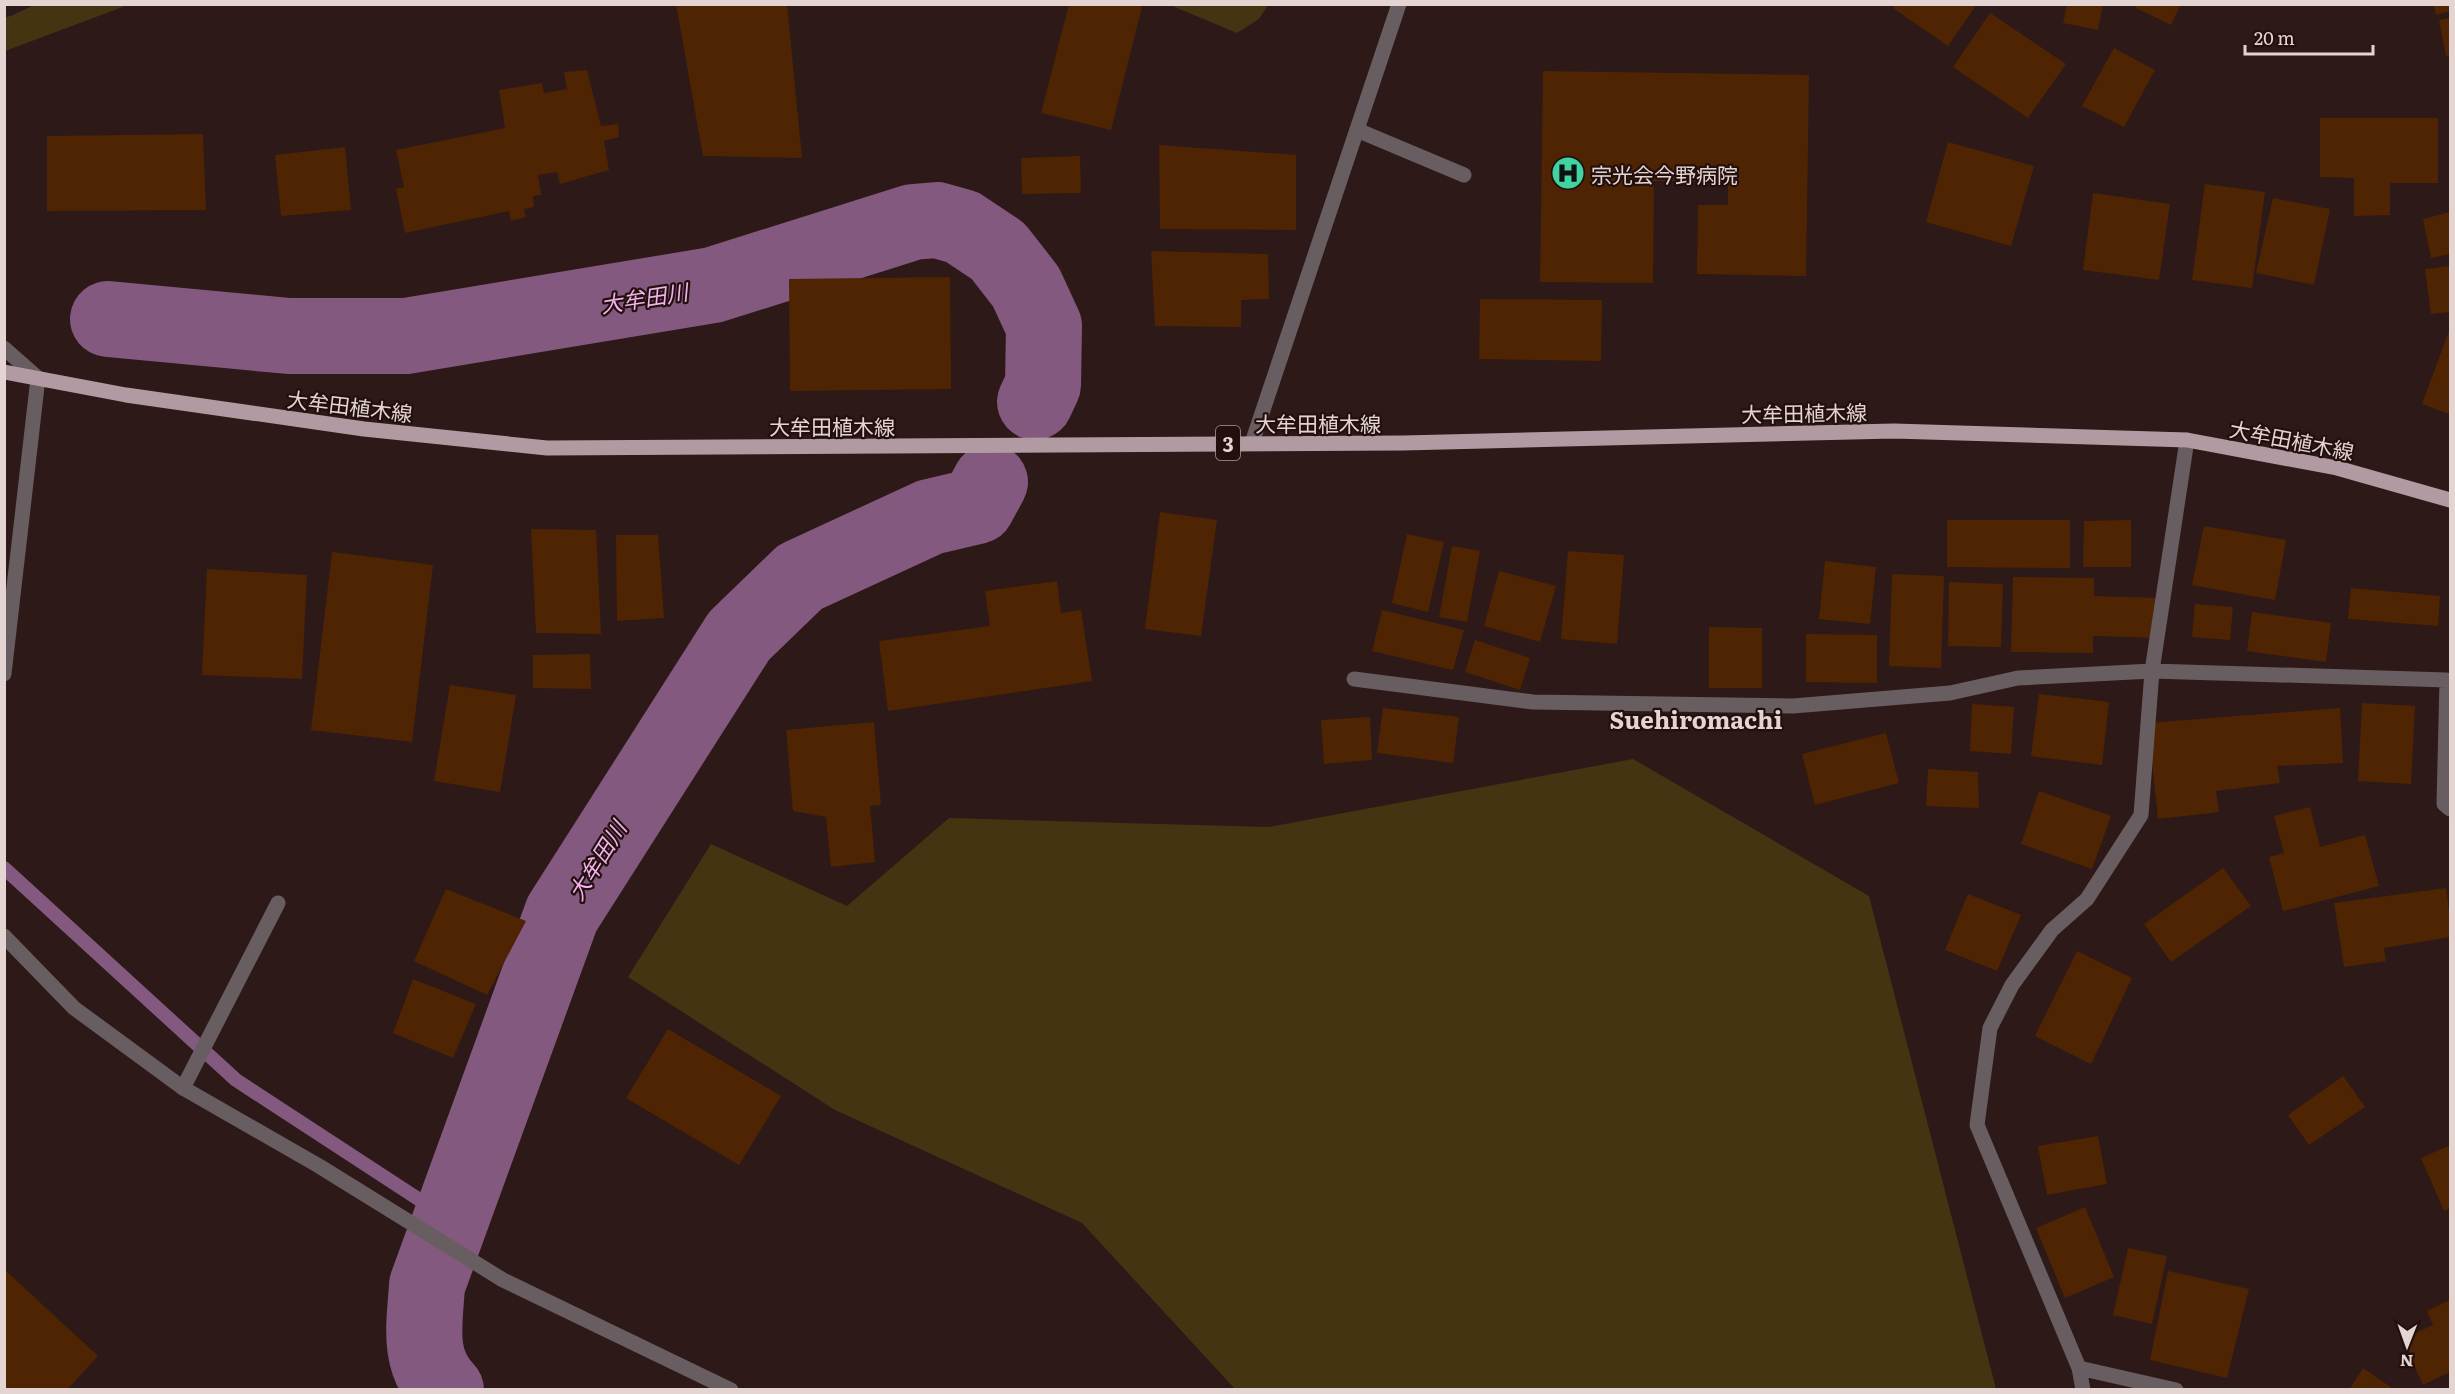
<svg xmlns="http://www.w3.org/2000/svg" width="2455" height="1394" viewBox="0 0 2455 1394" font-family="Literata,'Noto Sans JP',serif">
<rect width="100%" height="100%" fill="#2d1917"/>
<path fill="#453411" d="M 34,5 L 34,4 L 128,5 L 5,51 L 5,17 L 11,16 Z
M 1170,5 L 1268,4 L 1268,5 L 1259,19 L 1237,33 Z
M 1633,759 L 1869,896 L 1996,1389 L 1235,1389 L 1082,1223 L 835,1110 L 628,977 L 711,844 L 847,906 L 949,818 L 1268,827 Z"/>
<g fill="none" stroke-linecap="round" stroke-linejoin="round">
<path stroke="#83597f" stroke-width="14" d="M 4,868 L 236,1080 L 452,1221"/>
<path stroke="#83597f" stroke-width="76" d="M 108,319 L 289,336 L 406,336 L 713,285 L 913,222 L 937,220 L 962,227 L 998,251 L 1026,287 L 1044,326 L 1043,385 L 1035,402
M 446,1390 C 416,1360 425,1323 427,1285 L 562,914 L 739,636 L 800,577 L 930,517 L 977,506 L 990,482"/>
</g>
<path fill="#4f2402" d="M 676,4 L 787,4 L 802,158 L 703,156 Z
M 1069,4 L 1133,4 L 1142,7 L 1111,130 L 1041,113 Z
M 1896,4 L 1977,4 L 1948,46 L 1893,8 Z
M 2067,4 L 2103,4 L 2098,30 L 2063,23 Z
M 2137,4 L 2181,4 L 2171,25 L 2136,8 Z
M 2433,4 L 2450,4 L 2450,11 L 2436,15 Z
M 1990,13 L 2066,64 L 2028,118 L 1953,67 Z
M 2450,18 L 2450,55 L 2446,56 L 2439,20 Z
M 2114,48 L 2155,70 L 2124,127 L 2082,106 Z
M 587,70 L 601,126 L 618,124 L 619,137 L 604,141 L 609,170 L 560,184 L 557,172 L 538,175 L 541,195 L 533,196 L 534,207 L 524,209 L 526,217 L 511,221 L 509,211 L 405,233 L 396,189 L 404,187 L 396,150 L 505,128 L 499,90 L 542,83 L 544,93 L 567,89 L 564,72 Z
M 1543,71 L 1809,75 L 1806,276 L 1697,274 L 1698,205 L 1728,205 L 1728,182 L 1654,181 L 1653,283 L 1540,282 Z
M 2320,118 L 2438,118 L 2438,183 L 2390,183 L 2390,215 L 2354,216 L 2354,178 L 2320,177 Z
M 203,134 L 206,210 L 47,211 L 47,136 Z
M 1948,142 L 2034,166 L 2011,246 L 1926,222 Z
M 1159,145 L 1296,155 L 1296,230 L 1160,229 Z
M 345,147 L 351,210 L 281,216 L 275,155 Z
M 1080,156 L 1081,193 L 1022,194 L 1021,158 Z
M 2205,184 L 2265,192 L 2252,288 L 2192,280 Z
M 2093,193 L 2170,204 L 2159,280 L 2083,270 Z
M 2273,198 L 2330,209 L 2314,285 L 2256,273 Z
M 2450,212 L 2450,254 L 2431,258 L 2423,219 Z
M 1151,251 L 1268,254 L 1269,299 L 1241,300 L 1241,327 L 1155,326 Z
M 2450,266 L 2450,312 L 2431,314 L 2425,269 Z
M 950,277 L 951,389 L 790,391 L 789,279 Z
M 1480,299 L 1602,300 L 1601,361 L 1479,359 Z
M 2450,328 L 2450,414 L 2422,404 Z
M 1160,512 L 1217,520 L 1201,636 L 1145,629 Z
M 1947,520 L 2070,520 L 2070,568 L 1947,567 Z
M 2131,520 L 2131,567 L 2083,567 L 2084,521 Z
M 2204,526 L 2286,540 L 2275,600 L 2192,585 Z
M 531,529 L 596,530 L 601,634 L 536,633 Z
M 1407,534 L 1444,542 L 1428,612 L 1392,603 Z
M 616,535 L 658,535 L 664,618 L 617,621 Z
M 1452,546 L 1480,551 L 1467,622 L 1439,617 Z
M 1568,551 L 1624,555 L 1617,644 L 1561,639 Z
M 332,552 L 433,565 L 412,742 L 311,730 Z
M 1825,561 L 1876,567 L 1870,624 L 1819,619 Z
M 207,569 L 307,575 L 302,679 L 202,675 Z
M 1499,571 L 1556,586 L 1540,642 L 1484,626 Z
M 1892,574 L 1944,576 L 1941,668 L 1889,666 Z
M 2013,577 L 2094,578 L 2094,596 L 2160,598 L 2159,638 L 2093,636 L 2093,653 L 2011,652 Z
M 1057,581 L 1061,613 L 1081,610 L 1092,681 L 888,711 L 879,641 L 990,626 L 985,591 Z
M 1949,582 L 2003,584 L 2001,647 L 1948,646 Z
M 2351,588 L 2440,596 L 2438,626 L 2348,619 Z
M 2195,604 L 2233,607 L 2230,640 L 2192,637 Z
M 1382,610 L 1464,630 L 1453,670 L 1372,651 Z
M 2252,612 L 2331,623 L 2326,662 L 2247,651 Z
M 1709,627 L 1762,628 L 1762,688 L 1709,688 Z
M 1806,634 L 1877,635 L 1877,683 L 1806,682 Z
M 1475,640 L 1530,658 L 1520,690 L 1465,672 Z
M 590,654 L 591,689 L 533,688 L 533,655 Z
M 450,685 L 516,695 L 500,792 L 434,781 Z
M 2039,694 L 2109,702 L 2102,765 L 2031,756 Z
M 2362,703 L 2415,706 L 2411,784 L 2358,781 Z
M 1972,704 L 2014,707 L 2011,754 L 1970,751 Z
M 1383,708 L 1459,717 L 1453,763 L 1377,753 Z
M 2340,708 L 2343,763 L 2277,766 L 2280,783 L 2216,791 L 2219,812 L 2158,819 L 2148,723 Z
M 1370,717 L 1372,760 L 1324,764 L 1321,720 Z
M 874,722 L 881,805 L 870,806 L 875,862 L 831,867 L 826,817 L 793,811 L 786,730 Z
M 1886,733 L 1899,783 L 1815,805 L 1802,754 Z
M 1928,769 L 1978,772 L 1979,808 L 1926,806 Z
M 2039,791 L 2111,816 L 2092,869 L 2021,844 Z
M 2310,807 L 2320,847 L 2365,835 L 2379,886 L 2283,911 L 2269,857 L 2284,853 L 2274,816 Z
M 2223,868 L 2251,906 L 2171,962 L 2144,924 Z
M 2446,888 L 2450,917 L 2450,937 L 2384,948 L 2386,961 L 2344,967 L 2334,903 Z
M 446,889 L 526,921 L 487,995 L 414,961 Z
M 1968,894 L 2021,915 L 1997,971 L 1945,950 Z
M 2077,951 L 2132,978 L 2091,1064 L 2035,1036 Z
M 413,979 L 476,1004 L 453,1058 L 393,1033 Z
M 668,1029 L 781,1096 L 739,1165 L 626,1098 Z
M 2343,1076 L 2365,1107 L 2309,1145 L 2288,1115 Z
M 2098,1136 L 2107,1184 L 2047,1195 L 2038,1146 Z
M 2450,1145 L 2450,1208 L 2444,1211 L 2421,1158 Z
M 2085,1207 L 2114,1277 L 2065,1298 L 2036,1228 Z
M 2128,1248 L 2167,1256 L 2152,1324 L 2113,1315 Z
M 4,1269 L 98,1356 L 67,1390 L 4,1390 Z
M 2168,1271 L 2249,1289 L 2227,1378 L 2150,1360 Z
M 2450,1300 L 2450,1372 L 2423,1385 L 2402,1339 L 2433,1325 L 2427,1311 Z
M 2363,1368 L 2395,1390 L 2349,1390 Z"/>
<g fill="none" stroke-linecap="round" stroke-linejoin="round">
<path stroke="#685d60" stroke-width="15" d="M 1357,130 L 1464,175
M 4,674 L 38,378
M 4,936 L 74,1008 L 183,1088 L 319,1166 L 503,1280 L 731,1390"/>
<path stroke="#685d60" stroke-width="15" d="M 4,348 L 38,378
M 1252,443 L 1399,4
M 1354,679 L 1533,702 L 1793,706 L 1950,693 L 2018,678 L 2152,671 L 2447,680 L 2444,804 L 2450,809
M 183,1088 L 278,903
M 2079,1368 L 2176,1390
M 2083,1390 L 2079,1368 L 1977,1125 L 1990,1028 L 2012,985 L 2052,930 L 2087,899 L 2141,815 L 2152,671 L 2187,440"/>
<path stroke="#b19aa1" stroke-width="15" d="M 4,372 L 126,395 L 364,429 L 547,448 L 1403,443 L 1894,431 L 2187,440 L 2337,468 L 2450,500"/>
</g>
<defs>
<g id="hospital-disc" transform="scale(1.725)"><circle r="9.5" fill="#3fd4a2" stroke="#23100e"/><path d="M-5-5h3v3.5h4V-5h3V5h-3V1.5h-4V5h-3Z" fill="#111"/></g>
</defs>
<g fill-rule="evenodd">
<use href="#hospital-disc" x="1568" y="173"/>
</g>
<g text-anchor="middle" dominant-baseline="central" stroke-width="4.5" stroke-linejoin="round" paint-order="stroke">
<rect fill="#23100e" stroke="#aa9a98" stroke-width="1.5" x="1216" y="426" width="24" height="34" rx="4.5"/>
<g font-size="20" font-weight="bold" fill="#e4d5d3">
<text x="1228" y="443">3</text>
</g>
<g font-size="21" fill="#e4d5d3" stroke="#23100e" text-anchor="start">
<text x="1591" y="173">宗光会今野病院</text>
</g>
<g font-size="21" fill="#e4d5d3" stroke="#23100e">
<text transform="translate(350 405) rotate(7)">大牟田植木線</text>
<text transform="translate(1804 412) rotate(-1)">大牟田植木線</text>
<text x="1318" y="422">大牟田植木線</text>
<text x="832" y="425">大牟田植木線</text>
<text transform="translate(2292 439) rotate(11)">大牟田植木線</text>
</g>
<g font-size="22" font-style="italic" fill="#f3b2ed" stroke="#23100e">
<text transform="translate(644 297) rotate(-9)">大牟田川</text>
<text transform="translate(596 860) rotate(-58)">大牟田川</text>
</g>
<g font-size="24" font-weight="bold" fill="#e4d5d3" stroke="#23100e">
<text x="1696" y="718">Suehiromachi</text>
</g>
</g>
<rect width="2455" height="1394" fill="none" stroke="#e4d5d3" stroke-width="12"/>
<g transform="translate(2407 1346) rotate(181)" stroke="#23100e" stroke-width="4.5" paint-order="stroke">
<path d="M0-4.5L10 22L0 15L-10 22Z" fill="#e4d5d3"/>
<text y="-9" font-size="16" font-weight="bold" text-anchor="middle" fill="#e4d5d3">N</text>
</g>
<path d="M2245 45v9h128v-9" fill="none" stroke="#e4d5d3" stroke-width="3"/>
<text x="2254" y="45" font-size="18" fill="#e4d5d3" stroke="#23100e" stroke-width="4.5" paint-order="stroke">20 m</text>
</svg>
